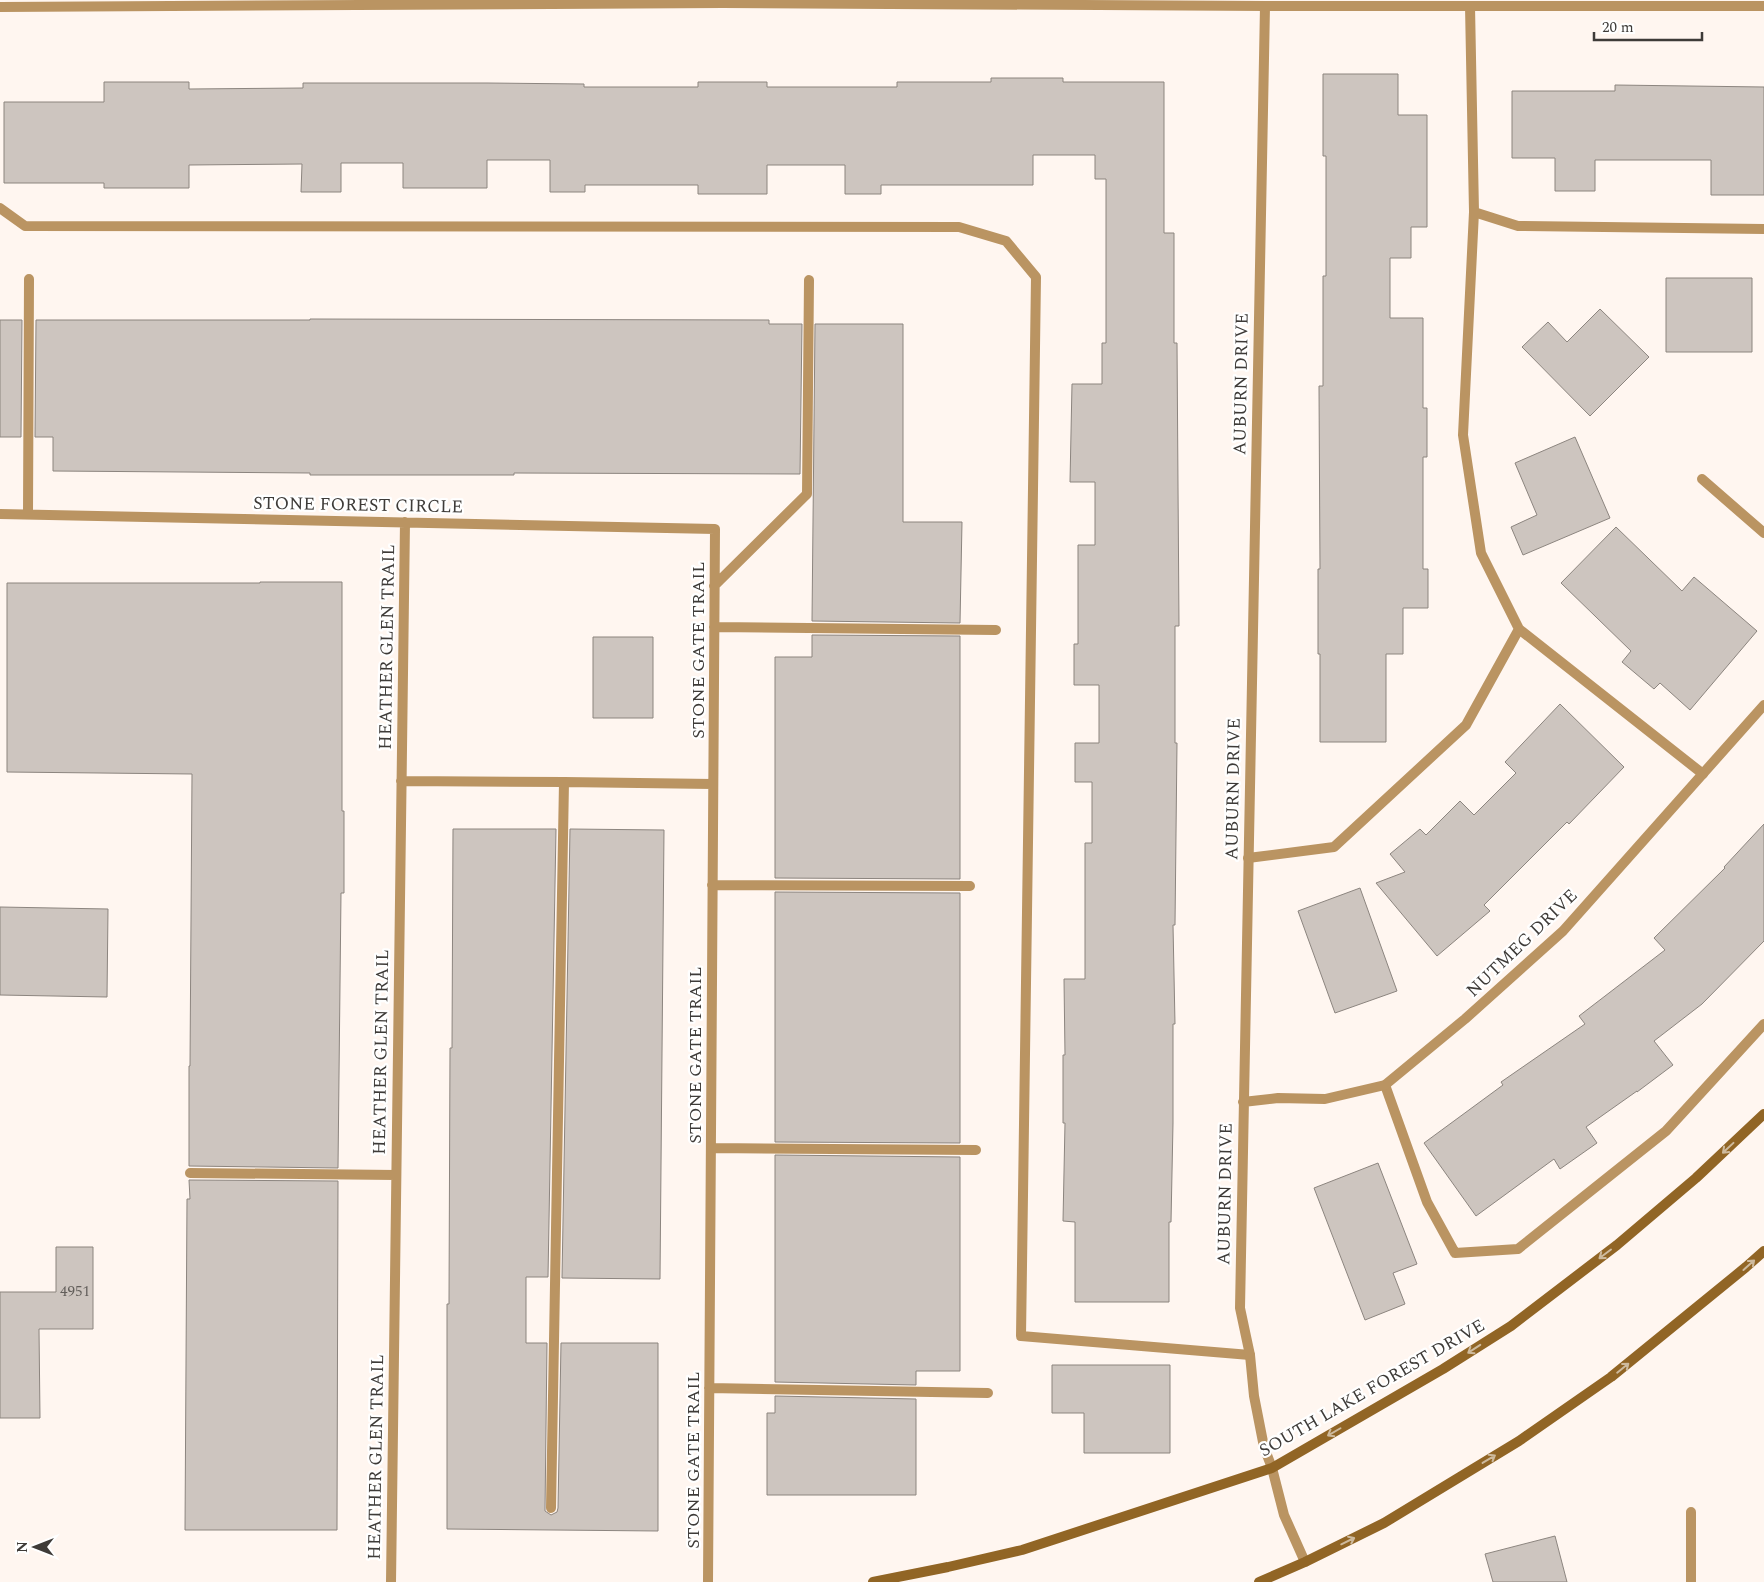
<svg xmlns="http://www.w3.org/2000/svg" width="1764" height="1582" viewBox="0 0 1764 1582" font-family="Spectral,serif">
<rect width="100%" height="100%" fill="#fff6f0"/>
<path fill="#cdc5bf" stroke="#8c857f" d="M 1323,74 L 1398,74 L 1398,115 L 1427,115 L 1427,227 L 1411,227 L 1411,258 L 1390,258 L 1390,318 L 1423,318 L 1423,408 L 1427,408 L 1427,457 L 1423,457 L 1423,569 L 1428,569 L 1428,608 L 1403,608 L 1403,654 L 1386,654 L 1386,742 L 1320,742 L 1320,654 L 1318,654 L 1318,569 L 1320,569 L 1319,386 L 1323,386 L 1323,276 L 1326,276 L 1326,156 L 1323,156 Z
M 991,78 L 1063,78 L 1063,82 L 1164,82 L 1164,233 L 1174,233 L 1174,343 L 1177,343 L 1179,626 L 1175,626 L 1175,743 L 1177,743 L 1175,925 L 1173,925 L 1175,1024 L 1173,1024 L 1173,1123 L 1171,1222 L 1169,1222 L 1169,1302 L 1075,1302 L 1075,1222 L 1063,1221 L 1065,1123 L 1063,1123 L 1063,1055 L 1065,1055 L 1064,979 L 1085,979 L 1085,843 L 1092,843 L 1092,782 L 1075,782 L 1075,743 L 1099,743 L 1099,685 L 1074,685 L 1074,644 L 1078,644 L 1078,545 L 1095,545 L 1095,482 L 1070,482 L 1072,384 L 1102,384 L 1102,343 L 1106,343 L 1106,179 L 1095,179 L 1095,155 L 1033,155 L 1033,185 L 881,185 L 881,194 L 845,194 L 845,165 L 767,165 L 767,194 L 698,194 L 698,185 L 585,185 L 585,192 L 550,192 L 550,160 L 487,160 L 487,188 L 403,188 L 403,163 L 341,163 L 341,192 L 301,192 L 302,164 L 189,165 L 189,188 L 104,188 L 104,183 L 4,183 L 4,102 L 104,102 L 104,82 L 189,82 L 189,89 L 303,88 L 303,83 L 487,83 L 584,84 L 584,87 L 698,87 L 698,82 L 767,82 L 767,87 L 897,87 L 897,82 L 991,82 Z
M 1615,85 L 1764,87 L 1764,195 L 1711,195 L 1711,160 L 1595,160 L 1595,191 L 1555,191 L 1555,158 L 1512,158 L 1512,91 L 1615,91 Z
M 1666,278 L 1752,278 L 1752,352 L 1666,352 Z
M 1600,309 L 1649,357 L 1590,416 L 1522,347 L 1548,322 L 1567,342 Z
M 310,319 L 769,320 L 769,324 L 802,324 L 800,474 L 514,473 L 514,475 L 310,475 L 310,473 L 53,471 L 53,437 L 35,437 L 36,320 L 310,320 Z
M 0,320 L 22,320 L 21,437 L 0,437 Z
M 815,324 L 903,324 L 903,522 L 962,522 L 960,623 L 812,621 Z
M 1575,437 L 1610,518 L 1523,555 L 1511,527 L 1537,515 L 1515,463 Z
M 1616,527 L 1682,591 L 1694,577 L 1757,631 L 1690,710 L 1660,683 L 1654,689 L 1622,662 L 1631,651 L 1561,583 Z
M 260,582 L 342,582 L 342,811 L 344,811 L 344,893 L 341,893 L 338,1168 L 189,1166 L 189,1066 L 190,1066 L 192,774 L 7,772 L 7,583 L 260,583 Z
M 812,635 L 960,636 L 960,879 L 775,878 L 775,657 L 812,657 Z
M 593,637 L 653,637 L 653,718 L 593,718 Z
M 1560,704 L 1624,767 L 1569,824 L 1567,822 L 1484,905 L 1490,911 L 1437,956 L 1376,883 L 1405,872 L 1390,854 L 1420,829 L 1426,835 L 1460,801 L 1474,815 L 1516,773 L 1505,762 Z
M 1764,824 L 1764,941 L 1702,1004 L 1654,1041 L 1673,1065 L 1637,1092 L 1637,1091 L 1586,1127 L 1597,1143 L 1560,1169 L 1554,1159 L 1476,1216 L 1424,1143 L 1503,1085 L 1501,1082 L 1585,1024 L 1579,1016 L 1665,950 L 1654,938 L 1725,868 L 1724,867 Z
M 453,829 L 556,829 L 548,1277 L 526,1277 L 526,1343 L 547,1343 L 545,1511 L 551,1515 L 557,1512 L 558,1508 L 561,1343 L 658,1343 L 658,1531 L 447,1529 L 447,1304 L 449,1304 L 450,1048 L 452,1048 Z
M 570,829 L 664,830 L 660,1279 L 562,1278 Z
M 1360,888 L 1397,991 L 1335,1013 L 1298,911 Z
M 775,892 L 960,893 L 960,1143 L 775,1142 Z
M 0,907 L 108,909 L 107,997 L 0,995 Z
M 775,1155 L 960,1157 L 960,1371 L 916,1371 L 916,1385 L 775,1382 Z
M 1378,1163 L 1417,1264 L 1393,1273 L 1405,1304 L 1365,1320 L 1314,1188 Z
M 189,1180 L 338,1181 L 337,1530 L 185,1530 L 187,1199 L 190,1199 Z
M 56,1247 L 93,1247 L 93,1329 L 39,1329 L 40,1418 L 0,1418 L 0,1292 L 56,1292 Z
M 1052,1365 L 1170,1365 L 1170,1453 L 1084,1453 L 1084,1413 L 1052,1413 Z
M 775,1396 L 916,1399 L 916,1495 L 767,1495 L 767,1413 L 775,1413 Z
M 1555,1536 L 1567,1582 L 1493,1582 L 1485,1554 Z"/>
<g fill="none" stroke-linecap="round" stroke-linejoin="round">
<path stroke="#ba9462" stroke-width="10" d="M 1470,6 L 1474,212 L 1518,226 L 1764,229
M 0,208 L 25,226 L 959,227 L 1006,241 L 1036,277 L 1021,1336 L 1250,1355
M 1474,212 L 1463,435 L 1481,553 L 1519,629 L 1703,774
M 0,514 L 715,529 L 708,1582
M 28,514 L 29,279
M 714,586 L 807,494 L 809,280
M 714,627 L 996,630
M 401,781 L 564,782
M 1248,858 L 1334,847 L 1466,725 L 1519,629
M 712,885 L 970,886
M 1385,1085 L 1427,1202 L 1455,1253 L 1518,1249 L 1666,1131 L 1764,1024
M 711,1148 L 976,1150
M 190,1173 L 396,1175
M 709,1388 L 988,1393
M 551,1508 L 564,782 L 713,784
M 391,1582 L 405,522"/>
<path stroke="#ba9462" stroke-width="10" d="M 1265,6 L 1240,1308 L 1250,1355 L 1254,1396 L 1264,1447 L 1272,1468 L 1284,1515 L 1305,1562
M 0,7 L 723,3 L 1265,6 L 1764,6
M 1702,479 L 1764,533
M 1243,1102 L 1278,1098 L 1325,1099 L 1385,1085 L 1465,1019 L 1563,931 L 1764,705
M 1691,1582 L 1691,1512"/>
<path stroke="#916525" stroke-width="10" d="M 873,1582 L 948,1567 L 1022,1550 L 1272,1468 L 1443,1369 L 1511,1326 L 1617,1245 L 1696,1178 L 1764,1114
M 1259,1582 L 1305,1562 L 1384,1523 L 1519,1441 L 1611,1377 L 1746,1267 L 1764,1251"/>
</g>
<defs><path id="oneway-shaft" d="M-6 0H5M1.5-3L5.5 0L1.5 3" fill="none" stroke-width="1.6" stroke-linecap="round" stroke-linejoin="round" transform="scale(1.25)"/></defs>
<g stroke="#ceba9d">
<use href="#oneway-shaft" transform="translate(1728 1148) rotate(137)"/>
<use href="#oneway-shaft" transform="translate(1605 1254) rotate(143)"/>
<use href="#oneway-shaft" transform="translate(1749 1265) rotate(-42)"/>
<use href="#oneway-shaft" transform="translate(1474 1349) rotate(147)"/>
<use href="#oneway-shaft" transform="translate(1623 1368) rotate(-39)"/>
<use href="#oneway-shaft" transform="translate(1334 1432) rotate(150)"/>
<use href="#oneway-shaft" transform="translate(1489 1459) rotate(-31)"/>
<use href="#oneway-shaft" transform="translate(1348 1541) rotate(-26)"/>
</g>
<g text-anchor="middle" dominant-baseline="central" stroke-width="4.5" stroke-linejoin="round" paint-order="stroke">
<g font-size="15" fill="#625e5a">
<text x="75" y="1291">4951</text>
</g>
<g font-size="18" fill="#3e3b38" stroke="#fff">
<text transform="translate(1241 384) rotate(-89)">AUBURN DRIVE</text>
<text transform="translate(358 505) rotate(1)">STONE FOREST CIRCLE</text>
<text transform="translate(387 647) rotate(-89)">HEATHER GLEN TRAIL</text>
<text transform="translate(698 650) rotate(-90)">STONE GATE TRAIL</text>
<text transform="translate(1233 789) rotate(-89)">AUBURN DRIVE</text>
<text transform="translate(1522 943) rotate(-44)">NUTMEG DRIVE</text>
<text transform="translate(381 1052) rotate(-89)">HEATHER GLEN TRAIL</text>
<text transform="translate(695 1055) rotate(-90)">STONE GATE TRAIL</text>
<text transform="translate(1225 1194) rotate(-89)">AUBURN DRIVE</text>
<text transform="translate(1372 1388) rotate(-30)">SOUTH LAKE FOREST DRIVE</text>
<text transform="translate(376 1457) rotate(-89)">HEATHER GLEN TRAIL</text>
<text transform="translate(693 1460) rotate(-90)">STONE GATE TRAIL</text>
</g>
</g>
<g transform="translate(35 1547) rotate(270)" stroke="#ffffff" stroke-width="4" paint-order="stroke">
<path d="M0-4L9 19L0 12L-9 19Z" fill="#3e3b38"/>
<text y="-8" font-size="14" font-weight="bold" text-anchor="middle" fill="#3e3b38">N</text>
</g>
<path d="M1594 32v8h108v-8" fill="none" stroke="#3e3b38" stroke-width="2.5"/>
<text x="1602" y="32" font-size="15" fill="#3e3b38" stroke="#ffffff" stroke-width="4" paint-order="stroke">20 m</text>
</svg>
